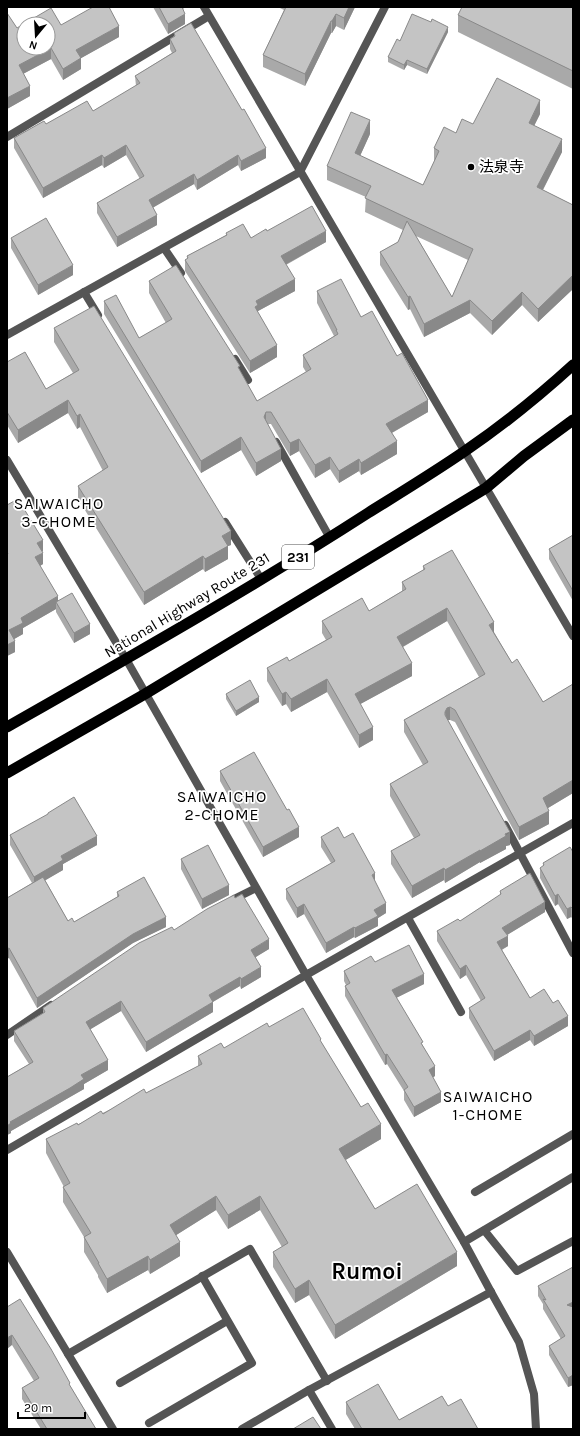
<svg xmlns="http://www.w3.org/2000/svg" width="580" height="1436" viewBox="0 0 580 1436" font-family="Karla,'Noto Sans JP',sans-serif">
<rect width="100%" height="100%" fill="#fff"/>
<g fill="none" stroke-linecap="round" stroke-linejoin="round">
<path stroke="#555" stroke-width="8" d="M 164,248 L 181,273
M 84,292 L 98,315
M 235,359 L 248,380
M 276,442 L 330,538
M 225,522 L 261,579
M 505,825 L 573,953
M 408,918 L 461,1012
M 475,1192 L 573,1134
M 484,1230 L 517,1271 L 573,1241
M 464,1242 L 573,1177
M 491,1292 L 519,1342 L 534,1394 L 536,1429
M 68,1354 L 250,1249 L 327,1381
M 120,1383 L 227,1321
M 309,1390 L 332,1429
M 149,1423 L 252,1363 L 202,1276"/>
<path stroke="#555" stroke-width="8" d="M 204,7 L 573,636
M 7,137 L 209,16
M 7,460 L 126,659 L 306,975 L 464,1242 L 491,1292
M 234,899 L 256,888
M 7,1035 L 51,1005
M 7,1150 L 306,975 L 573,823
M 7,1252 L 113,1429"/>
<path stroke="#555" stroke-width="8" d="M 7,335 L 300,172 L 385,7
M 242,1429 L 309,1390 L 491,1292"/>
<path stroke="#000" stroke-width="11" d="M 7,727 C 128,658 250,589 368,513 C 400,493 433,473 465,451 C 503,425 539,396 573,365
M 7,773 L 145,694 L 486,488 L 524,456 L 573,420"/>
</g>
<path fill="#a9a9a9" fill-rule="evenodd" d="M 153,7 L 184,7 L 184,8 L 183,9 L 185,24 L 168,34 Z
M 280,7 L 355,7 L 344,30 L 336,26 L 332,33 L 331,33 L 305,86 L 263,67 L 263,55 L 284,10 L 280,8 Z
M 573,7 L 573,89 L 458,32 L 458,15 Z
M 61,25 L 119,37 L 81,58 L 81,69 L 63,80 L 51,59 L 23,74 L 30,96 L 7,109 L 17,28 Z
M 448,32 L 427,74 L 407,65 L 404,70 L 388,62 L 388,57 L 400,41 Z
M 174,33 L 266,158 L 241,171 L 238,165 L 197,190 L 194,184 L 153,207 L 157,225 L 117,247 L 97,213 L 97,203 L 140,179 L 126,155 L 104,168 L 102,165 L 43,198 L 14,148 L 14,138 L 46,124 L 93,111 L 136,86 L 135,76 L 172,53 L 170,49 L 170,39 L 174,36 Z
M 540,114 L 534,126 L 562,152 L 543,190 L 573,205 L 573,289 L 538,322 L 522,305 L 492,335 L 470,313 L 424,337 L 410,309 L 408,310 L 380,265 L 380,252 L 398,242 L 403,230 L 365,212 L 366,197 L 327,180 L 327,166 L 370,134 L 360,156 L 423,185 L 434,162 L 434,148 L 456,133 L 473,124 ZM 416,236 L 468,260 L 452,297 Z
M 267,231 L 326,242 L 286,265 L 295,291 L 258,311 L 258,313 L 277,357 L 250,373 L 185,271 L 185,260 L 187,259 L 187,256 L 226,235 L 226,233 L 251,238 Z
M 11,238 L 73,275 L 38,295 L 11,248 Z
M 149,281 L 240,371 L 257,401 L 306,372 L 303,367 L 303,355 L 334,336 L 317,303 L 317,291 L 361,317 L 428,412 L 392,433 L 397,454 L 361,475 L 359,471 L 339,483 L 330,469 L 315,478 L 299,451 L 290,456 L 271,424 L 268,424 L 281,461 L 256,476 L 241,450 L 201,473 L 104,314 L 104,301 L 139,338 L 166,323 L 149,293 Z
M 54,328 L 231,545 L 228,546 L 228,559 L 205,572 L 203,569 L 144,605 L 78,499 L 78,486 L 103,471 L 80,427 L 77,429 L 68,413 L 18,443 L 7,425 L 7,362 L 46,389 L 73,373 L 54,342 Z
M 7,505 L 43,551 L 42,552 L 43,564 L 40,566 L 58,601 L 90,634 L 74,643 L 56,612 L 56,609 L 23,628 L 23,634 L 14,639 L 15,652 L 7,656 Z
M 573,535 L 573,601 L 549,559 L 549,549 Z
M 423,566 L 494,632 L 512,663 L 543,702 L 573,684 L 573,793 L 548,808 L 549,824 L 519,840 L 455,722 L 450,720 L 448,720 L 510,845 L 506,846 L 506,849 L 480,863 L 480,862 L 445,883 L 444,880 L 412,898 L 391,864 L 391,851 L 414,838 L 390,796 L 390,784 L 423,765 L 404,732 L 404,720 L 479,677 L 447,621 L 403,647 L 412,676 L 360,704 L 373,740 L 359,748 L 327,692 L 291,712 L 286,704 L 282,706 L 267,681 L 267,668 L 289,661 L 326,640 L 322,633 L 322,621 L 369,611 L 402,591 L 402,582 L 423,570 Z
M 226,694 L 259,702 L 236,716 L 226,699 Z
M 220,771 L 299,837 L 263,857 L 220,781 Z
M 48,813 L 97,845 L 63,864 L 63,870 L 45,880 L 68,921 L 74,922 L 117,897 L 117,892 L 166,927 L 133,943 L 37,1008 L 9,958 L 7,898 L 32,883 L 10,845 L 10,835 L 48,815 Z
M 321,837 L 344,838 L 375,882 L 386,913 L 378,918 L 378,926 L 355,938 L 354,937 L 326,953 L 304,914 L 297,918 L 286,899 L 286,889 L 331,863 L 321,847 Z
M 573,852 L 573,919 L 571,917 L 567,919 L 558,904 L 555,906 L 540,878 L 540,868 L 543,866 L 543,863 Z
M 181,859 L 229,895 L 202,909 L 181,869 Z
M 500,891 L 545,912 L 507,935 L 508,946 L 502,950 L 530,998 L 568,1026 L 534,1046 L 530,1040 L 494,1061 L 469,1018 L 469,1008 L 481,1001 L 466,975 L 460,979 L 437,941 L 437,931 L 460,921 L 500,895 Z
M 174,930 L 269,949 L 255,957 L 261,977 L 241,989 L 240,986 L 213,1002 L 213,1012 L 146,1052 L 121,1011 L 90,1029 L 108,1070 L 84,1084 L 84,1089 L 70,1097 L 11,1131 L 11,1133 L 7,1135 L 7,1077 L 29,1064 L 14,1041 L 14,1031 L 43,1013 L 43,1008 Z
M 375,962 L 424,984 L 396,998 L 423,1046 L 435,1076 L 433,1077 L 441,1102 L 414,1117 L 404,1100 L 404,1091 L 387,1064 L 385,1065 L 345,996 L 345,986 L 346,985 L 344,981 L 344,971 Z
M 269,1027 L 321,1042 L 361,1107 L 381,1139 L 345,1160 L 375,1209 L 457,1266 L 335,1339 L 309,1295 L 295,1303 L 273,1267 L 273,1252 L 282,1247 L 260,1210 L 228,1229 L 216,1210 L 176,1235 L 180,1256 L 150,1274 L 148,1270 L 107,1293 L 98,1277 L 98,1275 L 84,1252 L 84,1237 L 63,1202 L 63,1187 L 64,1187 L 46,1153 L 46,1139 L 146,1093 L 198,1067 L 198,1056 L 224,1048 Z
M 573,1267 L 573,1385 L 568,1387 L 549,1355 L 549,1346 L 561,1339 L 543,1309 L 543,1304 L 538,1296 L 538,1286 Z
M 7,1307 L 70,1386 L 96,1429 L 41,1429 L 22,1399 L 22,1388 L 34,1381 L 12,1345 Z
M 346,1402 L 399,1420 L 448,1406 L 478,1429 L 355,1429 L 346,1414 Z"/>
<path fill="#898989" d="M 349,7 L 355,7 L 344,30 L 344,18 Z
M 185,14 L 185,24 L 168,34 L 168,24 Z
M 336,14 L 336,26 L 332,33 L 332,21 Z
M 331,21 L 331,33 L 305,86 L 305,74 Z
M 119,26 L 119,37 L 76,61 L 76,50 Z
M 448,27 L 448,32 L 427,74 L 427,69 Z
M 51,48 L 51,59 L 19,76 L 19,65 Z
M 81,58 L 81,69 L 63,80 L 63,69 Z
M 407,60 L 407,65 L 404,70 L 404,65 Z
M 30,86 L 30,96 L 7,109 L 7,98 Z
M 540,100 L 540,114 L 529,136 L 529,123 Z
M 370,120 L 370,134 L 355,167 L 355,153 Z
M 562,139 L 562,152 L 537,201 L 537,187 Z
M 126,145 L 126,155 L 104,168 L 104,158 Z
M 266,148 L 266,158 L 241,171 L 241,161 Z
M 102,155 L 102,165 L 43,198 L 43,188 Z
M 238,155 L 238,165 L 197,190 L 197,180 Z
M 194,174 L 194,184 L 149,210 L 149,200 Z
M 157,215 L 157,225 L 117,247 L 117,237 Z
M 326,231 L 326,242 L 281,267 L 281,256 Z
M 73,265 L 73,275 L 38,295 L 38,285 Z
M 573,275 L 573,289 L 538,322 L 538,309 Z
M 295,279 L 295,291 L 258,311 L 258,316 L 255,307 L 256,301 Z
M 522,292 L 522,305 L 492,335 L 492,321 Z
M 410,296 L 410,309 L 408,310 L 408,297 Z
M 470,300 L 470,313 L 424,337 L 424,324 Z
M 277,345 L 277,357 L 250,373 L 250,361 Z
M 68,400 L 68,413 L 18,443 L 18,430 Z
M 428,400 L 428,412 L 386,436 L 386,424 Z
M 266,412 L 266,424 L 264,417 Z
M 80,414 L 80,427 L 77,429 L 77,416 Z
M 241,437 L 241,450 L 201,473 L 201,461 Z
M 299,439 L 299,451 L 290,456 L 290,443 Z
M 397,441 L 397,454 L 361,475 L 361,463 Z
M 281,449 L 281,461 L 256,476 L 256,463 Z
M 330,457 L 330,469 L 315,478 L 315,465 Z
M 359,459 L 359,471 L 339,483 L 339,471 Z
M 231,531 L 231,545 L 228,546 L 228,559 L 205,572 L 205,559 L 222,536 Z
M 43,540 L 43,551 L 37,554 L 37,543 Z
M 43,553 L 43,564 L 35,569 L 35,557 Z
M 203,556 L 203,569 L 144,605 L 144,592 Z
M 58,596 L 58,606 L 56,602 L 56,609 L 23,628 L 23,634 L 9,642 L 9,630 L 21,618 Z
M 447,608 L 447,621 L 397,650 L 397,637 Z
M 494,622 L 494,635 L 489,625 Z
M 90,624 L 90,634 L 74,643 L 74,633 Z
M 15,641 L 15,652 L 7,656 L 7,645 Z
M 412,663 L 412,676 L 355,707 L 355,694 Z
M 327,679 L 327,692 L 291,712 L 291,699 Z
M 286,692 L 286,704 L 282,706 L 282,694 Z
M 259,697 L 259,702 L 236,716 L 236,711 Z
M 450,707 L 450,720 L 447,720 L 445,712 L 447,708 Z
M 373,727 L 373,740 L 359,748 L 359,735 Z
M 573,780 L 573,793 L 543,811 L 543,798 Z
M 549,811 L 549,824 L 519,840 L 519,827 Z
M 299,827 L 299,837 L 263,857 L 263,847 Z
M 510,832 L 510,845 L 506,846 L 506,849 L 480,863 L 480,851 Z
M 97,836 L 97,845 L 63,864 L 63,870 L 34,887 L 34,877 L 61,856 Z
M 480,850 L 480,862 L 445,883 L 445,870 Z
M 444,868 L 444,880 L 412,898 L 412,886 Z
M 375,873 L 375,883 L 372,875 Z
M 229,885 L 229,895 L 202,909 L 202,899 Z
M 558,894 L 558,904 L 555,906 L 555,896 Z
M 545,902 L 545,912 L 502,938 L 502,928 Z
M 386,903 L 386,913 L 378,918 L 378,926 L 355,938 L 355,928 L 374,910 Z
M 304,904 L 304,914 L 297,918 L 297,908 Z
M 571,907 L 571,917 L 567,919 L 567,909 Z
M 166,917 L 166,927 L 133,943 L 37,1008 L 37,998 L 133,934 Z
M 354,927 L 354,937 L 326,953 L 326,943 Z
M 508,936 L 508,946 L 497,952 L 497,942 Z
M 269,939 L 269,949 L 251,960 L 251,950 Z
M 9,948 L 9,958 L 7,959 L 7,949 Z
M 466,965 L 466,975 L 460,979 L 460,969 Z
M 261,967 L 261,977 L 241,989 L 241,979 Z
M 424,974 L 424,984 L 392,1000 L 392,990 Z
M 240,977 L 240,986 L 209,1004 L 209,995 Z
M 121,1001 L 121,1011 L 86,1032 L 86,1022 Z
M 213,1002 L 213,1012 L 146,1052 L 146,1042 Z
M 568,1016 L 568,1026 L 534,1046 L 534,1036 Z
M 530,1030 L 530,1040 L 494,1061 L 494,1051 Z
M 387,1054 L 387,1064 L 385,1065 L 385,1055 Z
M 108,1060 L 108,1070 L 84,1084 L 84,1089 L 70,1097 L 11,1131 L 11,1133 L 7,1135 L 7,1126 L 10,1122 L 81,1075 Z
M 435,1066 L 435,1076 L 429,1080 L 429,1070 Z
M 441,1092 L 441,1102 L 414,1117 L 414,1107 Z
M 381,1124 L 381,1139 L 339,1164 L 339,1149 Z
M 216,1196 L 216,1210 L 170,1239 L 170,1225 Z
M 260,1196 L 260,1210 L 228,1229 L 228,1215 Z
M 180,1242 L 180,1256 L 150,1274 L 150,1260 Z
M 457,1252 L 457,1266 L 335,1339 L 335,1325 Z
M 148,1256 L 148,1270 L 107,1293 L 107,1279 Z
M 309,1280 L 309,1295 L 295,1303 L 295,1289 Z
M 573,1302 L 573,1311 L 567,1305 Z
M 12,1335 L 12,1345 L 7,1349 L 7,1338 Z
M 573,1375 L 573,1385 L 568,1387 L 568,1378 Z"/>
<path fill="#c4c4c4" stroke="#898989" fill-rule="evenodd" d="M 93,7 L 109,7 L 119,26 L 76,50 L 81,58 L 63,69 L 51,48 L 19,65 L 30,86 L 7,98 L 7,13 L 17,28 L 51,8 L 61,25 ZM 24,24 L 48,24 L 48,48 L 24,48 Z
M 159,7 L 182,7 L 185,14 L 168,24 Z
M 286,7 L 349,7 L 344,18 L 336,14 L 332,21 L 331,21 L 305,74 L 263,55 Z
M 462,7 L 573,7 L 573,71 L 458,15 Z
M 412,14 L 431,22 L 432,19 L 448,27 L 427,69 L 407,60 L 404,65 L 388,57 L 397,39 L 400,41 Z
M 191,23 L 242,110 L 244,109 L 266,148 L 241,161 L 238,155 L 197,180 L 194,174 L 149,200 L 157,215 L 117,237 L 97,203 L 144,176 L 126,145 L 104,158 L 102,155 L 43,188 L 14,138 L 44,121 L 46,124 L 87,101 L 93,111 L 140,83 L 135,76 L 176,51 L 170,39 L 175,36 L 174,33 Z
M 497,78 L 540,100 L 529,123 L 562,139 L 537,187 L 573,205 L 573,275 L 538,309 L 522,292 L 492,321 L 470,300 L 424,324 L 410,296 L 408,297 L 380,252 L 398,242 L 407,221 L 452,297 L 473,249 L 365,198 L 371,186 L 327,166 L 351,112 L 370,120 L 355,153 L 423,185 L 439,151 L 434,148 L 444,127 L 456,133 L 462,119 L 473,124 Z
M 312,206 L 326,231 L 281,256 L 295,279 L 256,301 L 258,305 L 255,307 L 277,345 L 250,361 L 185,260 L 188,258 L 187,256 L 227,235 L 226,233 L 243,224 L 251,238 L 266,229 L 267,231 Z
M 46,218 L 73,265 L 38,285 L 11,238 Z
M 176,265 L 240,366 L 238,367 L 257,401 L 311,369 L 303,355 L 338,334 L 336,330 L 337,330 L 317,291 L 341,279 L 361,317 L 372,311 L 397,356 L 402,353 L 428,400 L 386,424 L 397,441 L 361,463 L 359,459 L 339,471 L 330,457 L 315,465 L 299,439 L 290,443 L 271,412 L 266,412 L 264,417 L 281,449 L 256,463 L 241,437 L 201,461 L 104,301 L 116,295 L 139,338 L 172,319 L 149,281 Z
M 94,306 L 231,531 L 222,536 L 228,546 L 205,559 L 203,556 L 144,592 L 78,486 L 108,467 L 80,414 L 77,416 L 68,400 L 18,430 L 7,412 L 7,362 L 25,352 L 46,389 L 79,370 L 54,328 Z
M 18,499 L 43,540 L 37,543 L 43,553 L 35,557 L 58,596 L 21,618 L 23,623 L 9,630 L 15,641 L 7,645 L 7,555 L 8,554 L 7,552 L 7,505 Z
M 573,535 L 573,591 L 549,549 Z
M 452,550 L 494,622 L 489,625 L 512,663 L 517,659 L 543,702 L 573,684 L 573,780 L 543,798 L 549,811 L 519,827 L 455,710 L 450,707 L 447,708 L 445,712 L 445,715 L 510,832 L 505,834 L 506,836 L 480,851 L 480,850 L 445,870 L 444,868 L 412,886 L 391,851 L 420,835 L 390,784 L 428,762 L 404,720 L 485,674 L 447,608 L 397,637 L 412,663 L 355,694 L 373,727 L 359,735 L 327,679 L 291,699 L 286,692 L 282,694 L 267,668 L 287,657 L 289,661 L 332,637 L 322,621 L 362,598 L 369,611 L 406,589 L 402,582 L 425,569 L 423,566 Z
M 72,593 L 90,624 L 74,633 L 56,602 Z
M 250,680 L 259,697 L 236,711 L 226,694 Z
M 254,752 L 287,810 L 289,809 L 299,827 L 263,847 L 220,771 Z
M 74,797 L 97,836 L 61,856 L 63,860 L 34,877 L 10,835 L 48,814 L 48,813 Z
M 338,827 L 344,838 L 353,833 L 375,873 L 372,875 L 386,903 L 374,910 L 378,916 L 355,928 L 354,927 L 326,943 L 304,904 L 297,908 L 286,889 L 335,861 L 321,837 Z
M 208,845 L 229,885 L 202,899 L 181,859 Z
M 570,847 L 573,852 L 573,909 L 571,907 L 567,909 L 558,894 L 555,896 L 540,868 L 544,865 L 543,863 Z
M 530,873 L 545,902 L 502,928 L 508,936 L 497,942 L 530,998 L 544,989 L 553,1003 L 558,1000 L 568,1016 L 534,1036 L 530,1030 L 494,1051 L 469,1008 L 485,998 L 466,965 L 460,969 L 437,931 L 458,919 L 460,921 L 501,894 L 500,891 Z
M 43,877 L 68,921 L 72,918 L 74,922 L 119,896 L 117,892 L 144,877 L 166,917 L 133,934 L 37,998 L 9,948 L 7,949 L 7,898 Z
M 242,894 L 269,939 L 251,950 L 261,967 L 241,979 L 240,977 L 209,995 L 213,1002 L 146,1042 L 121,1001 L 86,1022 L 108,1060 L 81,1075 L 84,1079 L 70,1088 L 10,1122 L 11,1123 L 7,1126 L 7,1077 L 33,1062 L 14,1031 L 45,1012 L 43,1008 L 139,943 L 172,927 L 174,930 L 207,909 L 234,895 L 235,898 Z
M 409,945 L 424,974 L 392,990 L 423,1042 L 421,1043 L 435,1066 L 429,1070 L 441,1092 L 414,1107 L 404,1090 L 408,1087 L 387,1054 L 385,1055 L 345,986 L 350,983 L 344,971 L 371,956 L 375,962 Z
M 303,1008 L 321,1039 L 320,1040 L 361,1107 L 368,1103 L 381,1124 L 339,1149 L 375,1209 L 417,1184 L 457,1252 L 335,1325 L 309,1280 L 295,1289 L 273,1252 L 288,1243 L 260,1196 L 228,1215 L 216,1196 L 170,1225 L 180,1242 L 150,1260 L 148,1256 L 107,1279 L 98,1263 L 99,1263 L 84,1237 L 91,1233 L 63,1187 L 70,1183 L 46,1139 L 77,1123 L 78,1125 L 101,1111 L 103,1114 L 144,1089 L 146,1093 L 202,1064 L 198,1056 L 221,1043 L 224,1048 L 267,1023 L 269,1027 Z
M 573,1267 L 573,1302 L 567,1305 L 573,1307 L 573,1375 L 568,1378 L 549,1346 L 565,1336 L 543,1299 L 546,1300 L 538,1286 Z
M 20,1299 L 51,1349 L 70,1383 L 69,1384 L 96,1429 L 47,1429 L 22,1388 L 39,1378 L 12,1335 L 7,1338 L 7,1307 Z
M 378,1384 L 399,1420 L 442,1396 L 448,1406 L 461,1399 L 478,1429 L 362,1429 L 346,1402 Z
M 313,1417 L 321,1429 L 293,1429 Z"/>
<circle fill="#000" stroke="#fff" stroke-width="1.5" cx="471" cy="167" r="4"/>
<g text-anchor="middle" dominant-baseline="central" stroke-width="3.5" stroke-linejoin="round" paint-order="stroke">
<rect fill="#fff" stroke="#4c4c4c" stroke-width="1" x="282" y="545" width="32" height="24" rx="3"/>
<g font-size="14" font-weight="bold" fill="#000">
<text x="298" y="557">231</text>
</g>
<g font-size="15" fill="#000" stroke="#fff" text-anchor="start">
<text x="479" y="167">法泉寺</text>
</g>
<g font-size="15" fill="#000" stroke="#fff">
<text transform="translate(187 605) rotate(-31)">National Highway Route 231</text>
</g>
<g font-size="16" letter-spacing="1" fill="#000" stroke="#fff">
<text x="59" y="503">SAIWAICHO<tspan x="59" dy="18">3-CHOME</tspan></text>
<text x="222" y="796">SAIWAICHO<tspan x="222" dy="18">2-CHOME</tspan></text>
<text x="488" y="1096">SAIWAICHO<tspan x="488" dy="18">1-CHOME</tspan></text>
</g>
<g font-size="23" font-weight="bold" fill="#000" stroke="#fff">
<text x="367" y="1271">Rumoi</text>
</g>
</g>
<rect width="580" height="1436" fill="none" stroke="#000000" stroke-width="16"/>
<g transform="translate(36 36) rotate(198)"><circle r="19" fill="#ffffff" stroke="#999999"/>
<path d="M0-3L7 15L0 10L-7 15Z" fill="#000000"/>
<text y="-6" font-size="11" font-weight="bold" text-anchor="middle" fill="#000000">N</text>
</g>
<path d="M18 1412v6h67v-6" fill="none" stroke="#000000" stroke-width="2"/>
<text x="24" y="1412" font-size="12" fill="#000000" stroke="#ffffff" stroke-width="3" paint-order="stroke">20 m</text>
</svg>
